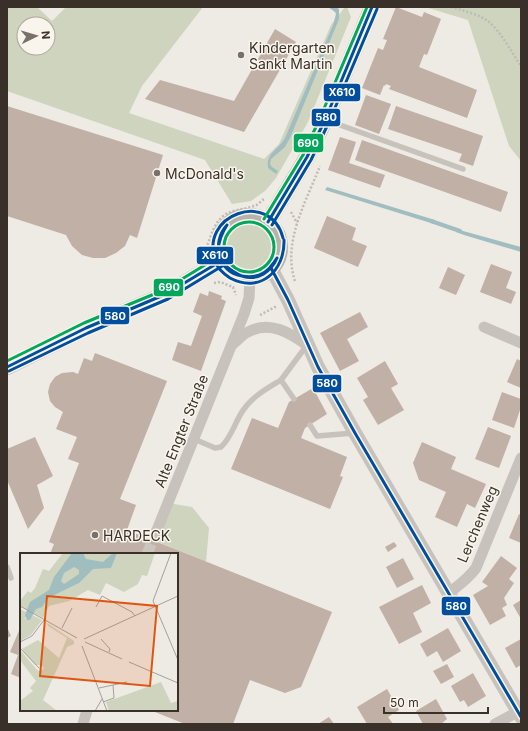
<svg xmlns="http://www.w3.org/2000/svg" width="528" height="731" viewBox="0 0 528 731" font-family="Inter,sans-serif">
<rect width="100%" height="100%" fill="#eeeae4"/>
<path fill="#ced4be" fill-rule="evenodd" d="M 7,7 L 37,7 L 52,21 L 66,7 L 203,7 L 142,86 L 129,113 L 264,159 L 279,144 L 331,25 L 345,7 L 347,7 L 351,17 L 308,122 L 276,178 L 265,191 L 251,201 L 232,204 L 205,160 L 7,91 ZM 24,24 L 48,24 L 48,48 L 24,48 Z
M 425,7 L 521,7 L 521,161 L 509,146 L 468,20 Z
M226 247a23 23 0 1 1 46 0a23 23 0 1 1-46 0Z
M 168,503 L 192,507 L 209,528 L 206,562 L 153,540 Z"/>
<path fill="#a0bec0" d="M 328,7 L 336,7 L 339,9 L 339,19 L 290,138 L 285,147 L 271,159 L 270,164 L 272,167 L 278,171 L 276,174 L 268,168 C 266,153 278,150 285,138 L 333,25 L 336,14 L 335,12 Z
M 327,187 L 435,220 L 435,223 L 434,224 L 325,190 Z
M 456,229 L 521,247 L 521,252 L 464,235 L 456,232 Z"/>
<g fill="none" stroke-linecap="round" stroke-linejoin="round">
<path stroke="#a0bec0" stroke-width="4" d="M 431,221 L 460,231"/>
</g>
<path fill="#c1b0a6" d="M 396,7 L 422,17 L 424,12 L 441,19 L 427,55 L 424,54 L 419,67 L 477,90 L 467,118 L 389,89 L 391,86 L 386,84 L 385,86 L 384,85 L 380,95 L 362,88 L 378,48 L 383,50 L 387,40 L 383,39 Z
M 275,29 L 296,42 L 244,132 L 145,99 L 160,80 L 234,101 Z
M 366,95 L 391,104 L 379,134 L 355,125 Z
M 7,106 L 163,155 L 137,238 L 130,235 L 125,246 L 116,253 L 105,258 L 93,258 L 82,255 L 72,246 L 66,235 L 7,216 Z
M 396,106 L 483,136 L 473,166 L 459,161 L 462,154 L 388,129 Z
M 340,137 L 356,142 L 349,163 L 385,175 L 380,188 L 328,170 Z
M 362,140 L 508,192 L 501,212 L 355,160 Z
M 327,216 L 356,228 L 352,240 L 367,246 L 358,267 L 314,248 Z
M 491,264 L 512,272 L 506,288 L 516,292 L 511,304 L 480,292 Z
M 448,267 L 465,275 L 456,295 L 439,288 Z
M 209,291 L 222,296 L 221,299 L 226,301 L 201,371 L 172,360 L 178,342 L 191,346 L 202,316 L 193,312 L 200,293 L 208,296 Z
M 360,312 L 368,327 L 347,339 L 359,361 L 340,371 L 320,333 Z
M 95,353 L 167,381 L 120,499 L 136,505 L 127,530 L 332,612 L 301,687 L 285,693 L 250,680 L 233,724 L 185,724 L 150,710 L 177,710 L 177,554 L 50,554 L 54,544 L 49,542 L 79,463 L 68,459 L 77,437 L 56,429 L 63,412 L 55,407 L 50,401 L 48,392 L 50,384 L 55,377 L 62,373 L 73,372 L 78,374 L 84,358 L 92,361 Z
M 517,359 L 521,361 L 521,388 L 507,382 Z
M 385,361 L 398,384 L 391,388 L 404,410 L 378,425 L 363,400 L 368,397 L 357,378 Z
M 313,388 L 327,414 L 305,428 L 301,438 L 347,457 L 340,476 L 343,477 L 330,509 L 231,469 L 252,418 L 278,428 L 289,402 Z
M 502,392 L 521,399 L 521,407 L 514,428 L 492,420 Z
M 488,427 L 511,436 L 499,468 L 475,459 Z
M 35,437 L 53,476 L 37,485 L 44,508 L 28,529 L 7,480 L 7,449 Z
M 422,442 L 456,457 L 451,469 L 486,484 L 475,508 L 467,504 L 457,527 L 435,517 L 446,492 L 419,480 L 413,463 Z
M 519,514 L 521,515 L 521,543 L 509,538 Z
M 394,542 L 397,546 L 388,552 L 385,547 Z
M 501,556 L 517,568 L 509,579 L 514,583 L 504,598 L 507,605 L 502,608 L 506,616 L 490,625 L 473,595 L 488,586 L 482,582 Z
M 403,558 L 414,579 L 397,588 L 386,567 Z
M 422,585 L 431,603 L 413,613 L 422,632 L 399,644 L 379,607 Z
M 521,600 L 521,619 L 513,605 Z
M 21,626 L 21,678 L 11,674 L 18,655 L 10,652 Z
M 7,627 L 11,636 L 7,638 Z
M 448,628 L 461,651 L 443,662 L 437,651 L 427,657 L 420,644 Z
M 521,639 L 521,665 L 516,668 L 505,648 Z
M 447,664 L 454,677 L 441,684 L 433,671 Z
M 473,673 L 486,696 L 468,707 L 464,700 L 460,702 L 451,686 Z
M 387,689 L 399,710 L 388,717 L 393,724 L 367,724 L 357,707 Z
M 436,699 L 447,719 L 441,724 L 423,724 L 416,711 Z
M 329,717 L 334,724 L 318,724 Z"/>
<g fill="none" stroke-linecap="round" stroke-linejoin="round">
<path stroke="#cac5bf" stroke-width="11" stroke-dasharray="11 5.5" stroke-linecap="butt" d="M 147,554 L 157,530"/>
<path stroke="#c0bbb5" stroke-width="2.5" stroke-dasharray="2 2" stroke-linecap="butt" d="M 451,7 C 464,11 479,14 489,22 C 501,32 512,53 521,66
M 291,212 L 297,223
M 201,255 C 211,244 210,228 222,217 C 231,209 243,210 254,206 C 258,205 261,201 264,199
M 295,281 C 282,242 306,202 320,166
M 214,283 L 220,282 L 233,287 L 236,295
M 260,315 L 277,306"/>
<path stroke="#c8c2bc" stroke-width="5.5" d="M 326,120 L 463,169
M 294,399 L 281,380 L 307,345
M 310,425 L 317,436 L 354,433
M 194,439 L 215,448 L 221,447 C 232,437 235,421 244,409 C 253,396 268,388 281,380
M 7,567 L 11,578"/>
<path stroke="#c8c2bc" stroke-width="11" d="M 484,327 L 521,343
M 233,344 C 238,340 243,334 248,332 C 270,320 290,333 307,345
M 157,530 L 244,314 L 249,298 L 250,277
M 449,593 C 459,585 468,579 476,568 L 521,458
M 83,724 L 87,710
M 495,724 L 521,710"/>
<path stroke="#c8c2bc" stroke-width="14" d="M 271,268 L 288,300 L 318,367 L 355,433 L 521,717"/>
<path stroke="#b8b2ad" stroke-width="16" d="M218 247a31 31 0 1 1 62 0a31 31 0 1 1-62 0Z
M 268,222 L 307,157 L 325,120 L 372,7
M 7,367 L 86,328 L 166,294 L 221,261"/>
<g stroke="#faf5ec" stroke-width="6">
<path id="bus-1" d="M 268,222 L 307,157 L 325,120 L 372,7
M 227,225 C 212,249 217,265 242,276
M 227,225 C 211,242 218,273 242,276
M 271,268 L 288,300 L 318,367 L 355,433 L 521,717
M 242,276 C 260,279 268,272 277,258
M 242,276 C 258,281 271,272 277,258
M 7,367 L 86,328 L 166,294 L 221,261"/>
</g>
<g stroke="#faf5ec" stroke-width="6">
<path id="bus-2" d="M 272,225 L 311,160 L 329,122 L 377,9
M 283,238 C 271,189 197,214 216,263 C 218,269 224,274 230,278 C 260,294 285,271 284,240
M 9,371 L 88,333 L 168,299 L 224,265"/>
</g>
<g stroke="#faf5ec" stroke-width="6">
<path id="bus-3" d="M 264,219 L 303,155 L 320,118 L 367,7
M224 247a25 25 0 1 1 50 0a25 25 0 1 1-50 0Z
M 7,361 L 84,323 L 164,290 L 218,257"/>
</g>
<use href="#bus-1" stroke="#004e9e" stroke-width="3"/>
<use href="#bus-2" stroke="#004f9f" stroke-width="3"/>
<use href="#bus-3" stroke="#00a75d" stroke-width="3"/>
</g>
<g fill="#78716b" stroke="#faf5ec" stroke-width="1.5">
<circle cx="241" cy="55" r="4"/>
<circle cx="157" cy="173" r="4"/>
<circle cx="95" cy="535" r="4"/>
</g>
<g text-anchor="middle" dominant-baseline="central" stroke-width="3" stroke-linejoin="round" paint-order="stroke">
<g font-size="14" fill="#39302a" stroke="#faf5ec" text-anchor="start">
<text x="249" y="47">Kindergarten<tspan x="249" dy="16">Sankt Martin</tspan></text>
<text x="165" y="173">McDonald's</text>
<text x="103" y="535">HARDECK</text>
</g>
<g font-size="14" fill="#39302a" stroke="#faf5ec">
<text transform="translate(181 431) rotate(-68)">Alte Engter Straße</text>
<text transform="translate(477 524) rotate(-67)">Lerchenweg</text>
</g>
</g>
<g transform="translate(20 553)">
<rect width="158" height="158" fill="#eeeae4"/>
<path d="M 43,0 L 135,0 L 127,23 L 122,22 L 118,31 L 104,39 L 86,30 L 80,42 L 68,37 L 49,48 L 29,53 L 23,65 L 0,53 L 0,48 L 8,38 L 11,40 L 15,35 L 23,16 L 29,18 ZM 0,56 L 8,60 L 5,66 L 11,65 L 12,62 L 22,67 L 11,82 L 0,88 ZM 27,70 L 54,88 L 54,91 L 47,94 L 23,147 L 37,158 L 0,158 L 0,148 L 13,138 L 10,135 L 16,128 L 0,107 L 0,97 L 18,118 L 21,118 L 24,115 L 21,112 L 15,112 L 2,96 L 18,87 L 39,105 L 47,85 L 28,73 ZM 141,129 L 151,150 L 158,148 L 158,158 L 89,158 L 86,149 Z" fill="#ced4be"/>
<path d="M 52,0 L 63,0 L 66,6 L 83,9 L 93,0 L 97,0 L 91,15 L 73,16 L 59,30 L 28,45 L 22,54 L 16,56 L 10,67 L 7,67 L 5,62 L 10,49 L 29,37 L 34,24 ZM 54,14 L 59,17 L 59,21 L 44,31 L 41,28 L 44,20 Z" fill="#a0bec0" fill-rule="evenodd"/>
<path fill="none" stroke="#a6a09a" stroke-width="1" d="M 151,0 L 133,48 L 158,107M 0,53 L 57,85M 76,54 L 82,43 L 112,59 L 115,63M 42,75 L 52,55M 64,86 L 158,43M 81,86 L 90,96 L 89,99M 0,89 L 12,83 L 24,67M 65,89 L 102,106M 62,93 L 87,158M 0,95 L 19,115M 109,109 L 158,130M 79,135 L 107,129M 83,149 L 94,145 L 93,132M 75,158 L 82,146"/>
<path fill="#df570e" fill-opacity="0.15" stroke="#df570e" stroke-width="2" d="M 27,43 L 137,53 L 130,133 L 20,123 Z"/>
<rect width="158" height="158" fill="none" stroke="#39302a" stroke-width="2"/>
</g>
<g stroke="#faf5ec" stroke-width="1.5">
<rect x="323" y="83" width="38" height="19" rx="4" fill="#004f9f"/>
<rect x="311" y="108" width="30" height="19" rx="4" fill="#004e9e"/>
<rect x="293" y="133" width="31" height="20" rx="4" fill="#00a75d"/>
<rect x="196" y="246" width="38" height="19" rx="4" fill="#004f9f"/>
<rect x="153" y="278" width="31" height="19" rx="4" fill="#00a75d"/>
<rect x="100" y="306" width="30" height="19" rx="4" fill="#004e9e"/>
<rect x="312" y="374" width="30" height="19" rx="4" fill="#004e9e"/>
<rect x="441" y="596" width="30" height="20" rx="4" fill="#004e9e"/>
</g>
<g font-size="11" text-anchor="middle" font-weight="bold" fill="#fff">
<text x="342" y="96">X610</text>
<text x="326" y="121">580</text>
<text x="308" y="147">690</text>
<text x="215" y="259">X610</text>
<text x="169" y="291">690</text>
<text x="115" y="320">580</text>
<text x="327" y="387">580</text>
<text x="456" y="610">580</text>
</g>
<rect width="528" height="731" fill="none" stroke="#39302a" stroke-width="16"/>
<g transform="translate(36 36) rotate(85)"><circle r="19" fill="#faf5ec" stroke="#ada69e"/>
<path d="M0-3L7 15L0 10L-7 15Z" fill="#78716b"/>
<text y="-6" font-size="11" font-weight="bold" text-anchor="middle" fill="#39302a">N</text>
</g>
<path d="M384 707v6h104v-6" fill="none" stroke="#39302a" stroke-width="2"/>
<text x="390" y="707" font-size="12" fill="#39302a" stroke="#faf5ec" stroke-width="3" paint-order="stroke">50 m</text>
</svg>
